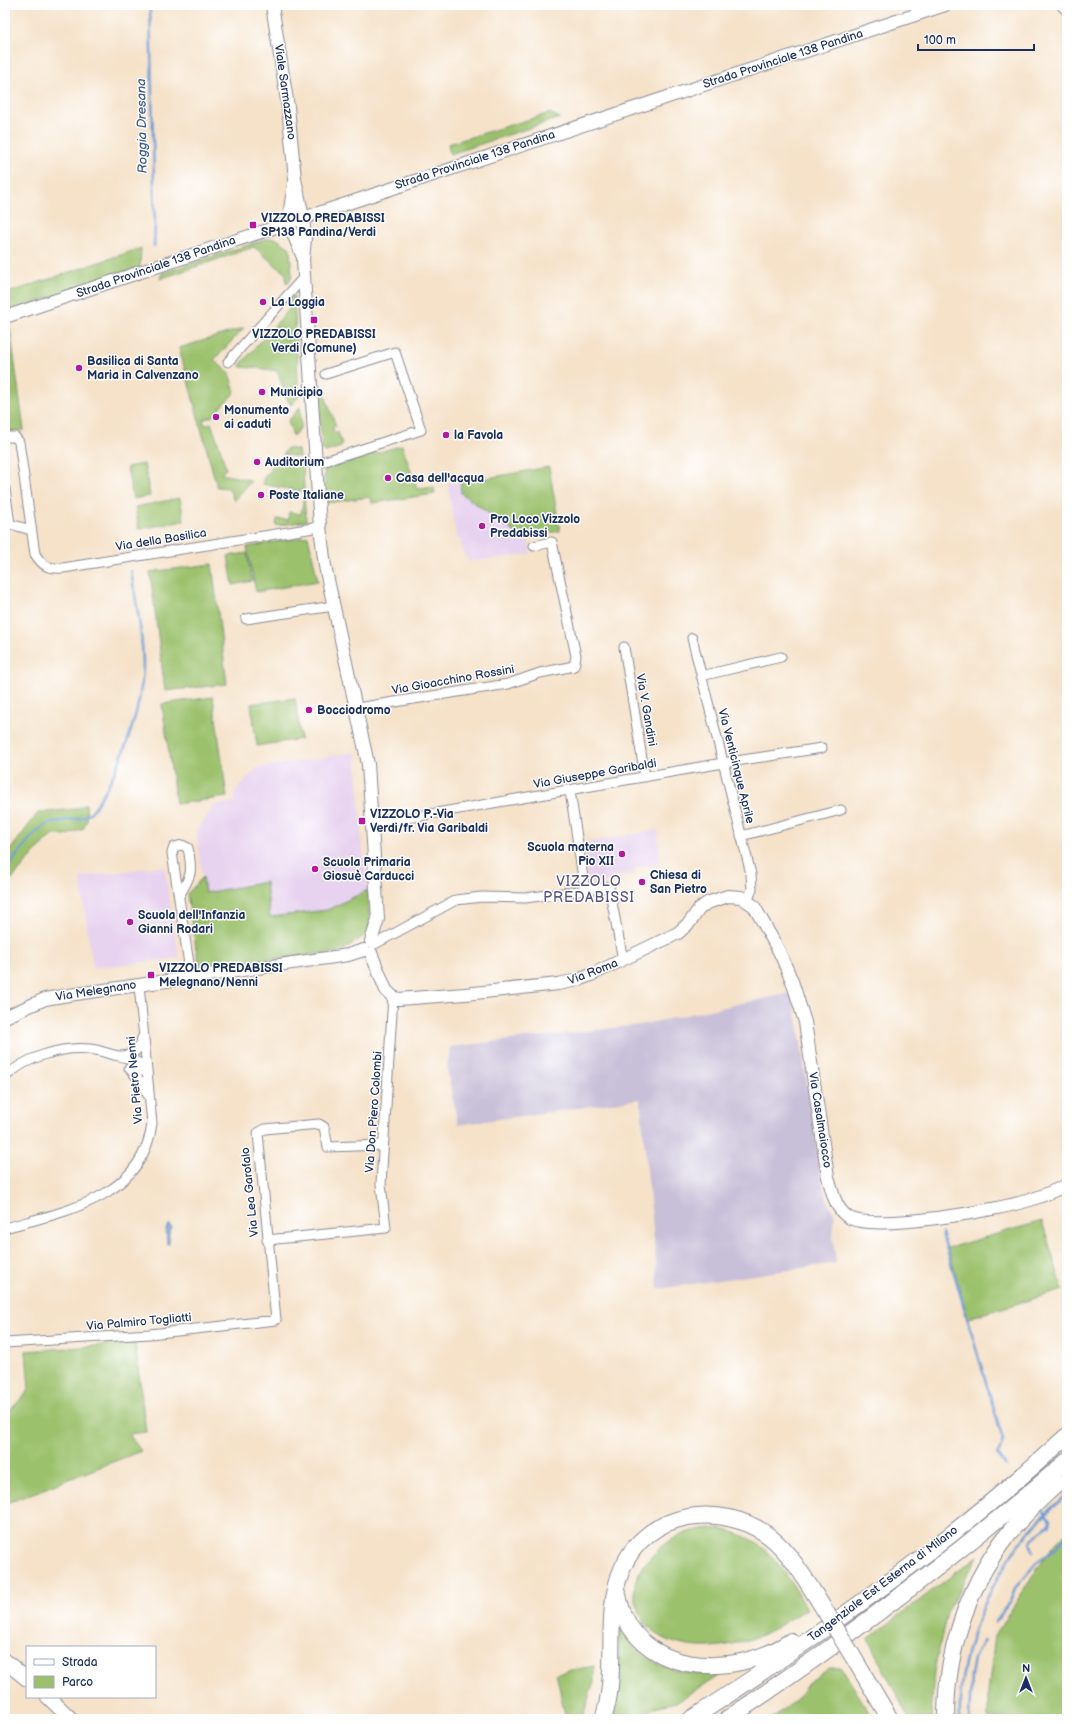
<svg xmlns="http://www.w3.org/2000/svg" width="1072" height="1724" viewBox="0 0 1072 1724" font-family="'Balsamiq Sans',sans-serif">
<rect width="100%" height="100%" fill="#fff"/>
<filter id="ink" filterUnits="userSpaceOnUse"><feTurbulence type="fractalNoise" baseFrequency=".025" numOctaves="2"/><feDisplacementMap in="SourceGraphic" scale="8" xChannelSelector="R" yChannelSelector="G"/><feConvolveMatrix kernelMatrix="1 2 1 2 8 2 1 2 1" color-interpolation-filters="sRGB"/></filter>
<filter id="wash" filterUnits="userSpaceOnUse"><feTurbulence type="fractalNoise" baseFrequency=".012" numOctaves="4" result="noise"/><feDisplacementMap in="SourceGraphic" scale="16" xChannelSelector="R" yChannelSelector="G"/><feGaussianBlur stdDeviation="0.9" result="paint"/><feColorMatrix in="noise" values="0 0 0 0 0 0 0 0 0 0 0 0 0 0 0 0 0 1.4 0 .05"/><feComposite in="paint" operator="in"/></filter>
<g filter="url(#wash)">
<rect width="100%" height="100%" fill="#f5e2c9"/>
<path fill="#e7d2ef" d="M 460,481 L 462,493 L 521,537 L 528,536 L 531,554 L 468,562 L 461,546 L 460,539 L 457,539 L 447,483 Z
M 356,752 L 362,842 L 368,890 L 327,910 L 270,917 L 266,883 L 205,893 L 196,831 L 215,805 L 235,802 L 235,791 L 257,768 Z
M 658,830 L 660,865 L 635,867 L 635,874 L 616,876 L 605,882 L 589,885 L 582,843 Z
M 164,866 L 179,958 L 93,968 L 80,877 Z"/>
<path fill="#c8bfd8" d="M 791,993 L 798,1024 L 821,1176 L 827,1199 L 835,1216 L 833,1236 L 836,1263 L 658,1289 L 656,1261 L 640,1099 L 458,1125 L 447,1070 L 450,1047 L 639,1025 Z"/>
<path fill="#9bc16c" stroke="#5b7865" d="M 550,113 L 560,118 L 450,154 L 448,144 Z
M 269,238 L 277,239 L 290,248 L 292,276 L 288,283 L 286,284 L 286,274 L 254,247 L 160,279 L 162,273 Z
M 141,248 L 140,267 L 5,313 L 5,294 Z
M 292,296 L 294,296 L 299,396 L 291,405 L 290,402 L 288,402 L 277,371 L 252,367 L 251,368 L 241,367 L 240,365 L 290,308 L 285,304 Z
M 10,328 L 24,430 L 5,432 L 5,330 Z
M 244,328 L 214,360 L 229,373 L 235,392 L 213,416 L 203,420 L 205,425 L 211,423 L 221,451 L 226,469 L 221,474 L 250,480 L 250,482 L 234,501 L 229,488 L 217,487 L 179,348 Z
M 321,384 L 336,426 L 333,427 L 334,433 L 338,432 L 342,444 L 341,447 L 325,452 L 322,449 L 318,387 Z
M 300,407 L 301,427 L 293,436 L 288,421 Z
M 402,445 L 417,489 L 434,487 L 435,494 L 372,503 L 370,497 L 325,503 L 324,470 Z
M 287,448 L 298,450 L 299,457 L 283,454 Z
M 277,459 L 303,463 L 304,492 L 263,484 L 263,479 L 271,470 L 269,468 Z
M 144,464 L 150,496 L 133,499 L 127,467 Z
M 549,467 L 560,531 L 521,537 L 461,493 L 460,481 L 482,479 Z
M 304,495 L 306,521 L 276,526 L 277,519 L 288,520 L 289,512 L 301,514 Z
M 180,498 L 184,521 L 139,529 L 135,507 Z
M 308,536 L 318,581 L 256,592 L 247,547 Z
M 247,553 L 252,581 L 233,585 L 228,556 Z
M 212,564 L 227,684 L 165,691 L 150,572 Z
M 213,697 L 227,797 L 176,804 L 162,704 Z
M 295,698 L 301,739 L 257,746 L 251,704 Z
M 86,804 L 87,820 L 83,829 L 67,835 L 54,835 L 45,841 L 13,878 L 5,885 L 5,847 L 6,849 L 11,849 L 38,813 L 76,809 Z
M 203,877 L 205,893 L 266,882 L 270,917 L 327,910 L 368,890 L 370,932 L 340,952 L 199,966 L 187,894 Z
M 1042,1221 L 1063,1290 L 968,1318 L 948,1248 Z
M 135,1343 L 146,1432 L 129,1434 L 141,1451 L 5,1504 L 5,1416 L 29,1390 L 26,1351 Z
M 711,1528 C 765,1533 782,1566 807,1609 C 788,1620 769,1634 748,1640 C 714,1651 664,1653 642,1618 C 640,1614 639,1609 637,1604 C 630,1582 639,1568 655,1553 C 671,1537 688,1530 711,1528 Z
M 1067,1532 L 1067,1719 L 988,1719 L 988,1692 L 995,1635 L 1051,1548 Z
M 978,1556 L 947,1613 L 934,1671 L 931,1719 L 909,1719 L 868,1639 Z
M 620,1627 C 645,1669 674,1672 719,1676 L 676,1702 L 655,1707 L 634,1719 L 612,1719 L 618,1683 Z
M 594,1666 L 594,1681 L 582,1719 L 566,1719 L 556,1673 Z
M 830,1668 L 842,1668 L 873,1719 L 771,1719 L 798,1698 L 809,1682 Z"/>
<path fill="#6d9bd5" stroke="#44659a" d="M 168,1225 L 170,1225 L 172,1227 L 169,1234 L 169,1244 L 167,1244 L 166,1229 Z"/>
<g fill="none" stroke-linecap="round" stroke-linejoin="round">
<path stroke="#6d9bd5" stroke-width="2.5" d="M 150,5 L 155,227 L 154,246
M 5,871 C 18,856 30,833 48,824 C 61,818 80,823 91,812 C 96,807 99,800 103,794 C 123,761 142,707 143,667 C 143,635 136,602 131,571
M 942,1233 L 1003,1440 L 998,1455 L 1006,1466
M 1033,1552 L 1030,1542 L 1049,1524 L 1050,1520 L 1044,1511
M 995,1622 L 1010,1602 L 1015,1588 L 1038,1561 L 1057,1547 L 1067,1535
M 960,1719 C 957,1655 988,1582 1028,1533 C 1039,1519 1054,1507 1067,1495
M 969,1719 L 971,1676 L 974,1658 L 984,1640"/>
</g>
</g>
<g filter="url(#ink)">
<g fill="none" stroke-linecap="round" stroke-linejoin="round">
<g stroke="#888894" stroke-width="11">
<path id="street" d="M 228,362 L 304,277
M 5,437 L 15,437 L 19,442 L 35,554 C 43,567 49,569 63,568 L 320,527
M 316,464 L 421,430 L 395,352 L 326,374
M 5,489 L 10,524 L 31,530
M 246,619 L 334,606
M 692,638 L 751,874 L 752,889 L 748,900
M 624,647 L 645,777
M 701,676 L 781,657
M 357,708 L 508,684 L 540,673 L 574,666 L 576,656 L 552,542 L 534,546
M 570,791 L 585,891
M 373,824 L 723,763 L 822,748
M 741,836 L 841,810
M 179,896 C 191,876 193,873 188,848 L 182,845 L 174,847 L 172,853 L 191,977
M 375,944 L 456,900 L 482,897 L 525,898 L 609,887 L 623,960
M 121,1056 C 133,1056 140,1049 142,1038
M 130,1069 L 139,1080 L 148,1095
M 5,1077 C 26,1057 62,1046 90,1049 C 99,1050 106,1053 114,1055 C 125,1057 140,1061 147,1070 L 141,1071 L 129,1068
M 5,1228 C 65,1211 142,1199 152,1124 L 139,985
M 267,1240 L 386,1228 L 381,1184 L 393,997
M 5,1343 L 150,1334 L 276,1320 L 258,1133 L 265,1129 L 319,1124 L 324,1127 L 328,1147 L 383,1145"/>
</g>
<g stroke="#888894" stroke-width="14">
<path id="secondary" d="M 272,5 L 288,107 L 295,179 L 303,217 L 305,239 L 303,259 L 320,527 L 325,566 L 368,764 L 378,919 L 371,941
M 1063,5 L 1067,9
M 294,184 L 288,222 L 302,255
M 5,317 L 945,5
M 371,953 L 386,990 L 393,997 L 399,999 L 465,994 L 558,984 L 578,980 L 591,975 L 678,933 L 690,922 L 699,909 L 707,903 L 728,896 L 741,897 L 754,906 L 780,953 L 792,981 L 805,1022 L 828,1177 C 832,1190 835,1209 848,1217 C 872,1233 1004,1209 1033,1199 C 1045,1195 1056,1190 1067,1185
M 5,1017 L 45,999 L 62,996 L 348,955 L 364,950"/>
</g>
<g stroke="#888894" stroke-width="16">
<path id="primary" d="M 5,1661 L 27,1679
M 48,1697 L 71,1719"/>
</g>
<g stroke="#888894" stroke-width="18">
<path id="highway" d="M 618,1595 C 633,1677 734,1680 791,1641
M 852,1655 L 890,1719
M 603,1719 C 620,1671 602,1616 622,1569 C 646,1510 722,1501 769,1536 C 793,1555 808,1584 824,1609
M 691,1719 C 822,1634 951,1542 1067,1436
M 727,1719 C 846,1640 959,1554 1067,1461
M 946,1719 C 946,1654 966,1590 1005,1538 C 1021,1517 1039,1500 1058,1483"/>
</g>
<use href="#street" stroke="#fff" stroke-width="9"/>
<use href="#secondary" stroke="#fff" stroke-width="12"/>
<use href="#primary" stroke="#fff" stroke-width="14"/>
<use href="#highway" stroke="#fff" stroke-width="16"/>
<g stroke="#888894" stroke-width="18" stroke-linecap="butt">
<path id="highway-bridge" d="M 824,1609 L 852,1655"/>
</g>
<use href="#highway-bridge" stroke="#fff" stroke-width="16"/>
</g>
</g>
<g fill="#b5179e" stroke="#fff" stroke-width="1.5">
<rect x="249" y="221" width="8" height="8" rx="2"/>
<circle cx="263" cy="302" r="4"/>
<rect x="310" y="316" width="8" height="8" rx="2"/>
<circle cx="79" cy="368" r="4"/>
<circle cx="262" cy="392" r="4"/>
<circle cx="216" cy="417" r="4"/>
<circle cx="446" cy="435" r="4"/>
<circle cx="257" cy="462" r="4"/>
<circle cx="388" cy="478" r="4"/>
<circle cx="261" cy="495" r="4"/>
<circle cx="482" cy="526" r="4"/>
<circle cx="309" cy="710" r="4"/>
<rect x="358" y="817" width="8" height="8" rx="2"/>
<circle cx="622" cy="854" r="4"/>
<circle cx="315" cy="869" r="4"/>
<circle cx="642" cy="882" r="4"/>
<circle cx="130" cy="922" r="4"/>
<rect x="147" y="971" width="8" height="8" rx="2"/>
</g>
<g text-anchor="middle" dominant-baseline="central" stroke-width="3" stroke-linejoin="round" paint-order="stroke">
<g font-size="12" fill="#1b2f5e" stroke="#fff">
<text transform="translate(783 59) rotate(-18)">Strada Provinciale 138 Pandina</text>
<text transform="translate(285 92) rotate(82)">Viale Sarmazzano</text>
<text transform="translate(475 160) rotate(-18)">Strada Provinciale 138 Pandina</text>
<text transform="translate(156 267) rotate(-19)">Strada Provinciale 138 Pandina</text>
<text transform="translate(161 540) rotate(-9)">Via della Basilica</text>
<text transform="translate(453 680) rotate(-10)">Via Gioacchino Rossini</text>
<text transform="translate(646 710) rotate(80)">Via V. Gandini</text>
<text transform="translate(736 766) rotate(76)">Via Venticinque Aprile</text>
<text transform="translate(595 774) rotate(-10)">Via Giuseppe Garibaldi</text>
<text transform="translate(593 972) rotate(-21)">Via Roma</text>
<text transform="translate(96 991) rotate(-9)">Via Melegnano</text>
<text transform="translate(135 1080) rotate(-95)">Via Pietro Nenni</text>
<text transform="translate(374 1112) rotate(-86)">Via Don Piero Colombi</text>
<text transform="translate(820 1120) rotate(81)">Via Casalmaiocco</text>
<text transform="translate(250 1192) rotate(-96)">Via Lea Garofalo</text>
<text transform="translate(139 1322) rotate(-5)">Via Palmiro Togliatti</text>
<text transform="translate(883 1584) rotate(-37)">Tangenziale Est Esterna di Milano</text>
</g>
<g font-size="12" font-weight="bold" fill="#1b2f5e" stroke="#fff" text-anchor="start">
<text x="261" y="218">VIZZOLO PREDABISSI<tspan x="261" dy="14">SP138 Pandina/Verdi</tspan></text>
<text x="271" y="302">La Loggia</text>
<text x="314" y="334" text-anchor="middle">VIZZOLO PREDABISSI<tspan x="314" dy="14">Verdi (Comune)</tspan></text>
<text x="87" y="361">Basilica di Santa<tspan x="87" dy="14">Maria in Calvenzano</tspan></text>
<text x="270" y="392">Municipio</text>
<text x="224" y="410">Monumento<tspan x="224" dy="14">ai caduti</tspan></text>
<text x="454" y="435">la Favola</text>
<text x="265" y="462">Auditorium</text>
<text x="396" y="478">Casa dell'acqua</text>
<text x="269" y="495">Poste Italiane</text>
<text x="490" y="519">Pro Loco Vizzolo<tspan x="490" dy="14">Predabissi</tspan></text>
<text x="317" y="710">Bocciodromo</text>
<text x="370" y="814">VIZZOLO P.-Via<tspan x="370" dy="14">Verdi/fr. Via Garibaldi</tspan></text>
<text x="614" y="847" text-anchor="end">Scuola materna<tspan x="614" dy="14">Pio XII</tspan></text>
<text x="323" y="862">Scuola Primaria<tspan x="323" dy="14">Giosuè Carducci</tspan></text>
<text x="650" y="875">Chiesa di<tspan x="650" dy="14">San Pietro</tspan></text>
<text x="138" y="915">Scuola dell'Infanzia<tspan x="138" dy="14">Gianni Rodari</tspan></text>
<text x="159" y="968">VIZZOLO PREDABISSI<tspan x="159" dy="14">Melegnano/Nenni</tspan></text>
</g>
<g font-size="13" font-style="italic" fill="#3c5a8e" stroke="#fff">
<text transform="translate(142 126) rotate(-91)">Roggia Dresana</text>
</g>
<g font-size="14" letter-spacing="1" fill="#565281" stroke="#fff">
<text x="589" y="881">VIZZOLO<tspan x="589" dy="16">PREDABISSI</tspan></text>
</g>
</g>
<rect width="1072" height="1724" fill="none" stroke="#fff" stroke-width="20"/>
<rect x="26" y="1646" width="130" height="52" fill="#ffffff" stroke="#a4acbf"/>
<rect x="34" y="1659" width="20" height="6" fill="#ffffff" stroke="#a4acbf"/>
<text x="62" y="1666" font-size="12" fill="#1b2f5e">Strada</text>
<rect x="34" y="1676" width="20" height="12" fill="#9bc16c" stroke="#a4acbf"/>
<text x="62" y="1686" font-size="12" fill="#1b2f5e">Parco</text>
<g transform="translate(1026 1678)" stroke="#ffffff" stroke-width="3" paint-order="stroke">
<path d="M0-3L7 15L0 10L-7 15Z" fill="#1b2f5e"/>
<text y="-6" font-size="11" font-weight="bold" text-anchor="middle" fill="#1b2f5e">N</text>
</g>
<path d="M918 44v6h116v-6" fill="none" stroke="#1b2f5e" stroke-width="2"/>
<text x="924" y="44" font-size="12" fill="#1b2f5e" stroke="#ffffff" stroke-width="3" paint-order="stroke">100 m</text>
</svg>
